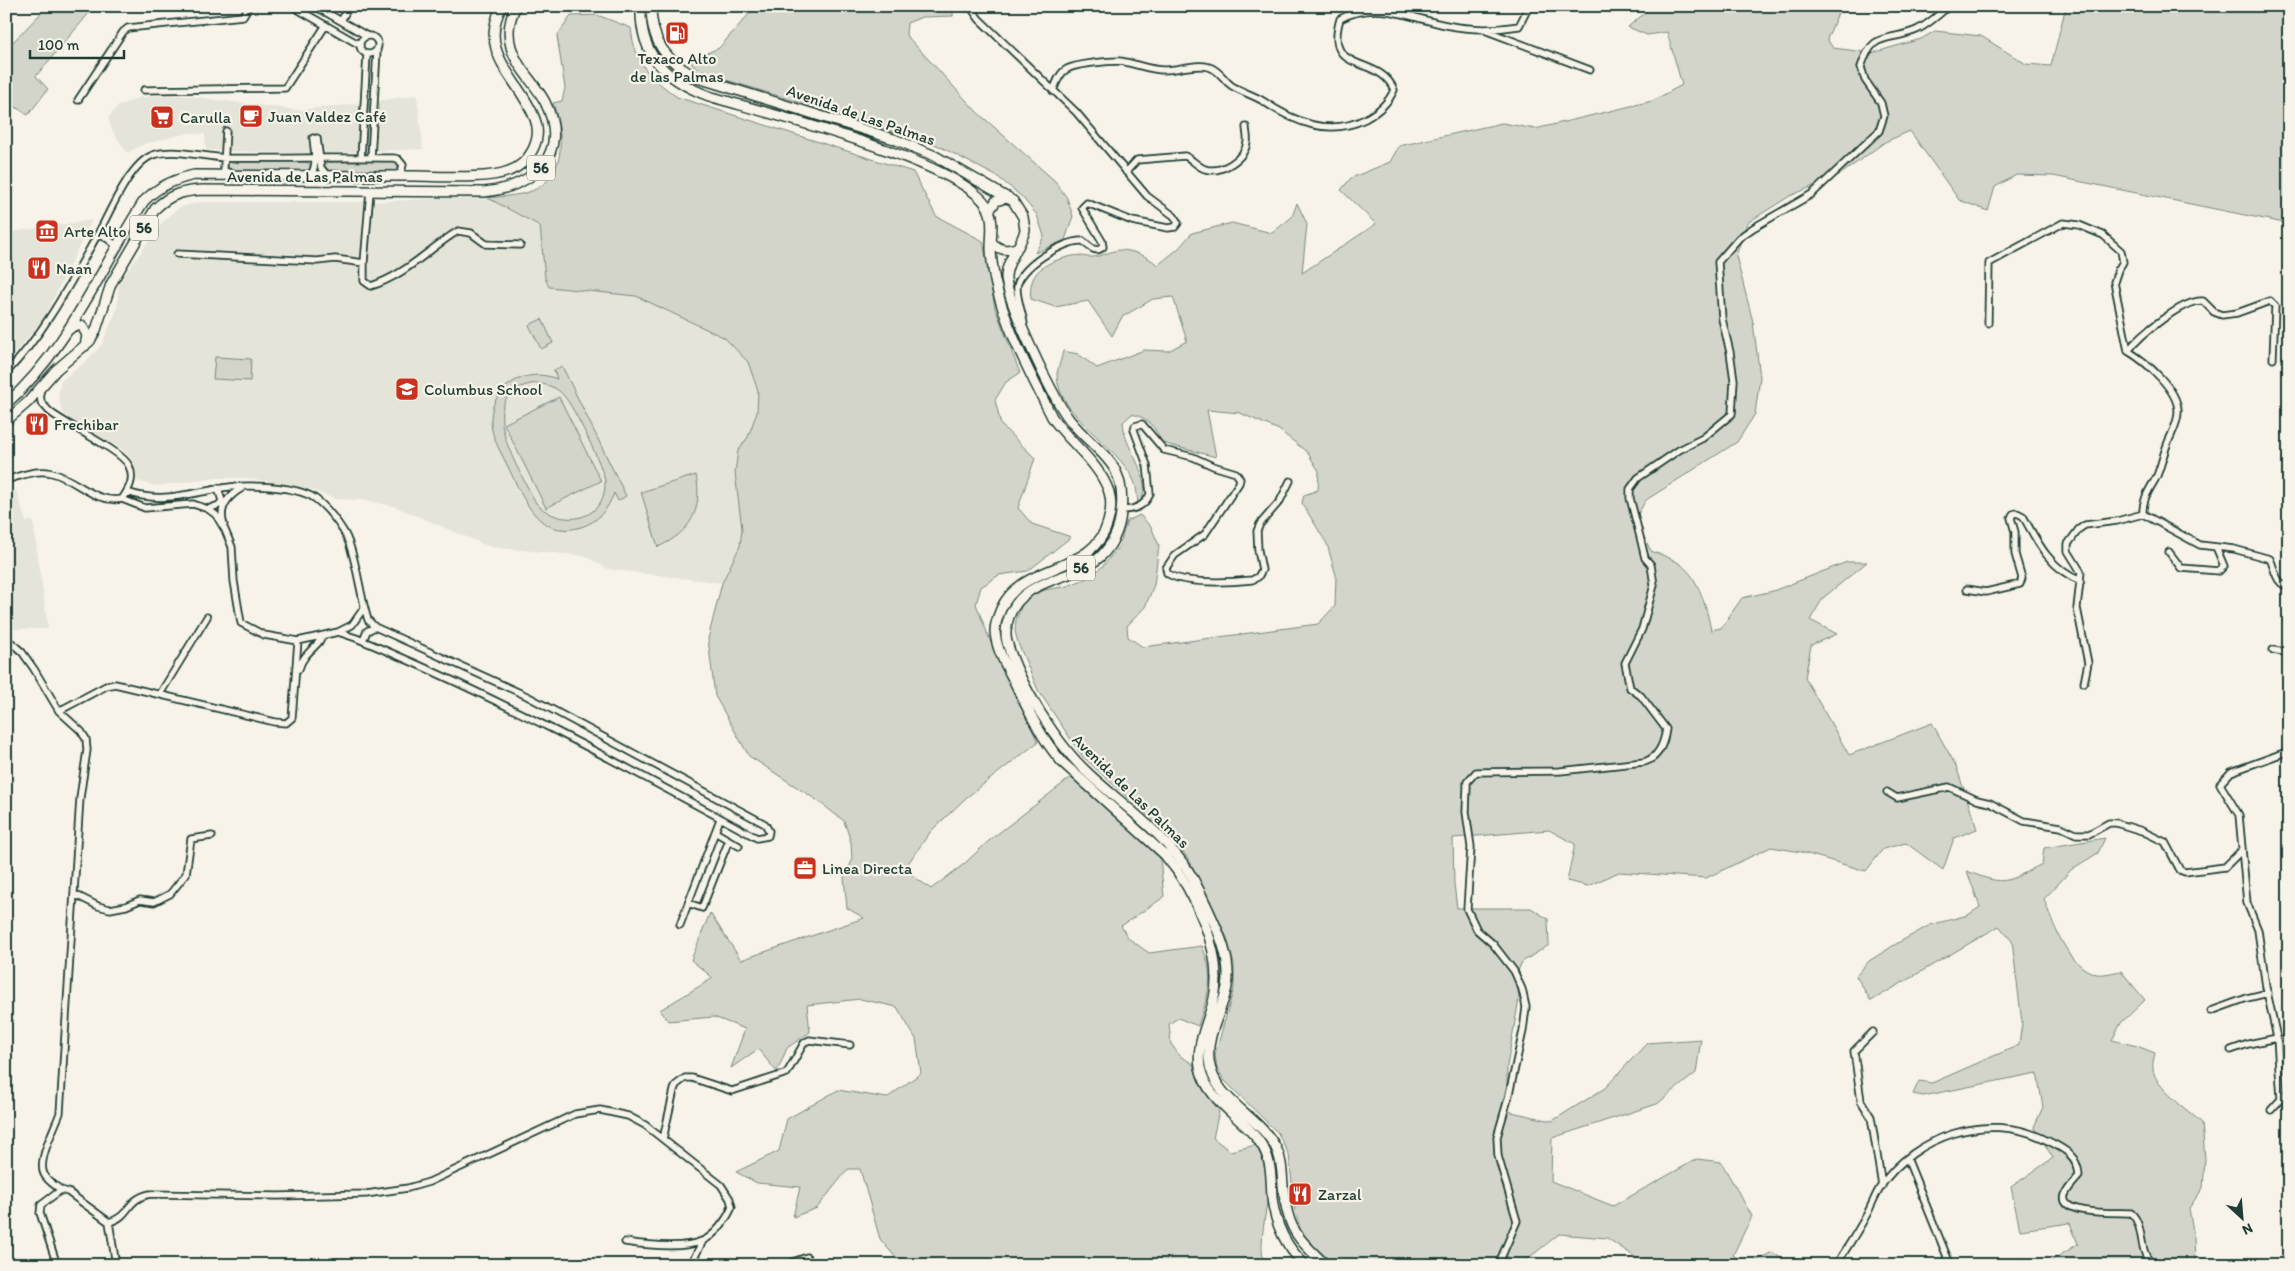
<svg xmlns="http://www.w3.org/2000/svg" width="2295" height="1271" viewBox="0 0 2295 1271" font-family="Itim,sans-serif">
<rect width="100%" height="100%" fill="#f7f3e8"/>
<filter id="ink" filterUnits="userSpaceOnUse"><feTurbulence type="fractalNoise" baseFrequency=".02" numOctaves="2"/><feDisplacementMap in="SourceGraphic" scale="10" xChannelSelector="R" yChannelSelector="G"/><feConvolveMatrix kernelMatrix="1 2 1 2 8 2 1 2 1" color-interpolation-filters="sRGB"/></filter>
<g filter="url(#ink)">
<path fill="#e5e4d9" d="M 179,95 L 296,110 L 356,104 L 417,95 L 423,149 L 310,154 L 206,150 L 205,134 L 188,133 L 144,144 L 127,153 L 112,130 L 108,118 L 118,106 L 141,97 Z
M 466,197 L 488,198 L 540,226 L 545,278 L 549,287 L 636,296 L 725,338 L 749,362 L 758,391 L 757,412 L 748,437 L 738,451 L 742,529 L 740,546 L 722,583 L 608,569 L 585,556 L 490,547 L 396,507 L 366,500 L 335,499 L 307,488 L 246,478 L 217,478 L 156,486 L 137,481 L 133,462 L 128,455 L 119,447 L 78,426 L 66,416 L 62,411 L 58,396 L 61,381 L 86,361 L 102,344 L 117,309 L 119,283 L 161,224 L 178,208 L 199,202 L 370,202 Z
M 92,220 L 44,318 L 6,364 L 6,233 Z
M 16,490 L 26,522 L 33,520 L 48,629 L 6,629 L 6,496 Z"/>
<path fill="#d3d5ca" stroke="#79897f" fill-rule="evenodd" d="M 48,6 L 95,6 L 36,76 L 48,89 L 28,115 L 6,101 L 6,49 Z
M 756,6 L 953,6 L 953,16 L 922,17 L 907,23 L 906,35 L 977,112 L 1055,181 L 1067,198 L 1073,216 L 1065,240 L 1035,253 L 1044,236 L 1037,215 L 1021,196 L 998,177 L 937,145 L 720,78 L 693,66 L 690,60 L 719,48 Z
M 1653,6 L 1841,6 L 1827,39 L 1833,48 L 1872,53 L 1921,39 L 1935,31 L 1981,36 L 2026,64 L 2051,66 L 2066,6 L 2289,6 L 2289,224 L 2053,176 L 2016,175 L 1995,187 L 1988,211 L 1959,200 L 1910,131 L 1885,142 L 1841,174 L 1790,196 L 1747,223 L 1736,256 L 1753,322 L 1760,377 L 1755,414 L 1737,442 L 1646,500 L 1635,519 L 1651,551 C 1659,554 1669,557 1677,562 C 1699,575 1706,607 1711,630 L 1721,628 L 1742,598 L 1773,591 L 1847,562 L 1867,562 L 1823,598 L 1810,620 L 1837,634 L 1811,645 L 1805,678 L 1849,755 L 1932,723 L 1956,766 L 1977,829 L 1954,838 L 1943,870 L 1906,843 L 1883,849 L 1866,871 L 1801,852 L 1771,847 L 1706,878 L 1619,872 L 1588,886 L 1567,881 L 1575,844 L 1549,830 L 1453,838 L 1454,884 L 1457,908 L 1531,908 L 1548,919 L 1549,945 L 1522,962 L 1516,975 L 1519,999 L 1507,1066 L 1507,1111 L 1552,1121 L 1605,1088 L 1647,1043 L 1701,1039 L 1696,1073 L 1657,1104 L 1552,1138 L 1551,1181 L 1613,1206 L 1697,1159 L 1721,1162 L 1752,1216 L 1733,1255 L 1748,1265 L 1647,1265 L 1607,1238 L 1559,1234 L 1520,1265 L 1335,1265 L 1313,1245 L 1301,1231 L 1295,1211 L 1289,1155 L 1278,1133 L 1223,1079 L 1217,1067 L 1215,1055 L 1234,988 L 1234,964 L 1227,938 L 1202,885 L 1189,860 L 1174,840 L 1082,756 L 1038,690 L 1018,643 L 1015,631 L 1016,620 L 1023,602 L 1029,597 L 1045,590 L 1067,586 L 1088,578 L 1103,566 L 1119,546 L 1127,521 L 1140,515 L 1151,527 L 1159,545 L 1154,585 L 1145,607 L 1127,626 L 1128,637 L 1143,647 L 1318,624 L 1335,606 L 1336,575 L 1327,544 L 1302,503 L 1304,495 L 1318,490 L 1319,471 L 1307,452 L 1279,430 L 1240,413 L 1207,410 L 1216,457 L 1162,443 C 1155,427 1149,418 1132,414 L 1123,422 C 1124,428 1124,433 1126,438 C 1132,456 1155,486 1138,504 C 1137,497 1137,487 1134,481 C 1118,445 1056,415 1057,374 C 1058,367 1062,358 1063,351 L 1078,354 L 1097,368 L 1144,350 L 1168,351 L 1187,341 L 1173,297 L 1153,299 L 1122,317 L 1112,336 L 1088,301 L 1055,307 L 1031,299 C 1027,271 1047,261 1073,256 C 1079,254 1086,258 1092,257 C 1101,257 1110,251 1119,250 C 1133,250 1147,256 1158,265 L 1178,249 L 1192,233 L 1232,223 L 1272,233 L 1292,217 L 1297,203 L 1307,224 L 1302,273 L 1376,224 L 1341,190 L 1351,178 L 1390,162 L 1399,146 L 1502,123 L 1535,129 L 1652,101 L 1682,85 L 1667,32 L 1647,35 L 1628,27 Z
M 597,15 L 631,28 C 635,65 649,76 677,97 L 913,172 L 936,216 L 983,241 L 995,308 L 1020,373 L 1006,382 L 995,400 L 1001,425 L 1035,458 L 1018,508 L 1032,524 L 1071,537 L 1028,571 L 999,575 L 981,587 L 976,604 L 991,643 L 1038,742 L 967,797 L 931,831 L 904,869 L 931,889 L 964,864 L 991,839 L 1074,775 L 1160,858 L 1164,897 L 1121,926 L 1128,938 L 1149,953 L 1202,946 C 1216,979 1208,993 1198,1026 L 1178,1018 L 1169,1024 L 1171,1044 L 1180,1056 L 1193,1064 L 1199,1082 L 1219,1111 L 1213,1138 L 1230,1151 L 1256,1145 C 1262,1159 1269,1174 1268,1190 C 1267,1214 1258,1241 1264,1265 L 902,1265 L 880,1239 L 860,1169 L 848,1169 L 817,1208 L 793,1217 L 800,1187 L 757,1183 L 736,1172 L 779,1151 L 787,1119 L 838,1090 L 887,1098 L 921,1073 L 916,1039 L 897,1007 L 860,999 L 807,1005 L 810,1032 L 787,1048 L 777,1072 L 758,1049 L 731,1068 L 745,1029 L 714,1017 L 668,1021 L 660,1010 L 713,978 L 691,960 L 710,913 L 741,960 L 864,918 L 847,908 L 844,878 L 852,861 L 851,842 L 844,821 L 818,801 L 749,756 L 715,696 L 708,639 L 722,583 L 740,546 L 742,529 L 735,473 L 738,451 L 748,437 L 757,412 L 758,391 L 748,362 L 725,338 L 636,296 L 549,287 L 545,278 L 540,226 L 488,198 C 503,196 524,196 538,188 C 568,170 562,131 553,103 L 562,101 L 565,88 L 557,36 L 571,16 Z
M 231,160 L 307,162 L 312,168 L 306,173 L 234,171 L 228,167 L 228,163 Z
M 396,161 L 400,162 L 401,168 L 396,171 L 331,173 L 325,170 L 324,166 L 329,162 Z
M 542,319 L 553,343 L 541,349 L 529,325 Z
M 215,357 L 251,359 L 250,381 L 213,379 Z
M 562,366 L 626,496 L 618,501 L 614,493 C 608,509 598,522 581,527 C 538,540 524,499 509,469 C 502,454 492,439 491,423 C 489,387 526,366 557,379 L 554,370 ZM 537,383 C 548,385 557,387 564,396 C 573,405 605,470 605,482 C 606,522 560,529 536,503 C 520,471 467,391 537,383 Z
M 559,397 L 601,481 L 546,508 L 504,424 Z
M 696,475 C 703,510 691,532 658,547 L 641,492 Z
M 2105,838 L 2098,853 L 2072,869 L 2044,899 C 2052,922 2069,969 2097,974 C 2104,975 2114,972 2121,971 L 2145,1000 L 2121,1023 L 2112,1040 L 2137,1046 L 2155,1053 C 2154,1058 2152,1064 2153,1069 C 2155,1088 2188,1110 2202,1123 L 2205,1159 L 2203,1188 L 2189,1208 L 2194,1238 L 2195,1265 L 2050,1265 L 2051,1261 L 2078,1244 L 2070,1223 L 2020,1230 L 2011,1187 L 2053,1158 L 2034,1127 L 2043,1107 L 2037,1073 L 1923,1096 L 1913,1094 L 1919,1081 L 1932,1083 L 2019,1045 L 2022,1023 L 2012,941 L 1999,926 L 1871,1001 L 1856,976 L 1869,961 L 1896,944 L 1930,925 L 1968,915 L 1980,907 L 1967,871 C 2006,887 2006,882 2042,864 L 2044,848 Z
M 1772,1252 L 1791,1265 L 1749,1265 Z"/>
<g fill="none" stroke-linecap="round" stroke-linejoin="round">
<g stroke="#1f3d34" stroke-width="9">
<path id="minor" d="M 292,6 L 360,45
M 315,6 L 367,36
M 970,6 L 979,19 L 1076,112 L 1147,196 L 1174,216 L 1178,223 L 1175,227 L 1168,228 L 1132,221 L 1087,203 L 1082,208 L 1102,241 L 1103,247 C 1095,254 1089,246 1083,241 C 1065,239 1017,268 1017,288 C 1017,299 1022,312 1024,323
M 341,21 L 349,6
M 1487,31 L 1590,70
M360 45a9 9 0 1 1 18 0a9 9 0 1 1-18 0Z
M 144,90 L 285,88 L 326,25
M 1053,91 C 1056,84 1059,73 1067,69 C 1076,64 1108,61 1119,61 C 1135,63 1148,70 1164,70 C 1179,70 1195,63 1209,67 C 1220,70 1224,81 1232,86 C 1242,92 1253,95 1263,101 C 1294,122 1329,137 1365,119 C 1378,112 1388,104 1394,90 C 1380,54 1323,76 1340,19 C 1376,0 1408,17 1446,25 C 1470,30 1495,30 1519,26 L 1529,6
M 78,100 L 123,32 L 128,28 L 243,16 L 249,6
M 226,131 L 224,166 L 224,170 L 231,174
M 317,138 L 321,168 L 327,175
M 361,158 L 367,54
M 371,158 L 377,51
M 1126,172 L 1137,160 L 1185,156 C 1192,159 1198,167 1205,169 C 1221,174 1245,159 1247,142 C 1248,138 1246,131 1246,127
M 308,177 C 319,169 314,150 313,138
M 118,247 L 99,232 C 110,212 130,163 153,155 C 175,148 203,157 226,158 C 282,159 338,157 394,158 L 398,159 L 403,165 L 401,172 L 396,175
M 177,254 L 317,261 L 335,259 L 364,263 L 370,191
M 364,263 L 364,281 L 371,286 C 406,275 428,249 458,231 L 471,233 L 486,244 L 520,245
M 1988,323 L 1989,263 L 2063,223 L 2079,225 L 2103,235 L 2121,251 L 2123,262 L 2118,270 L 2114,282 L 2128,351 C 2145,361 2179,390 2178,412 C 2178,424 2171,434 2167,445 C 2163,455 2161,467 2156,478 C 2149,490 2142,500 2143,514 L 2200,545 L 2234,549 L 2270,559 C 2275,569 2276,586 2289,586
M 2128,351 C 2140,335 2183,299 2203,301 L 2214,312 L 2222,315 L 2237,313 L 2270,301 L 2275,306 L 2273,359
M 6,373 C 45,333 72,280 99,232
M 6,480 C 21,476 36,469 52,473 C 77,479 94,504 122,499 C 129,489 135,479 129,466 C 122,450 65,425 49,411 L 41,402 L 40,390
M 122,499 L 145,508 L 193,504 L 208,509 L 216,515 L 225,530 L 232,547 L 234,581 L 241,623 L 264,635 L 298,641 L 338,632 L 356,638 C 494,695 625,766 757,838 L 768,836 L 769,831 L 765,824 L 527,696 L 375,627 L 368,620 C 360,595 358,568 349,543 C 344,528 324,503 311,496 C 289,485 240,484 217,489 C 184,495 159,503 127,492
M 208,509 L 219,505 L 222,501 L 218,488
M 1122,510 C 1134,510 1145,506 1150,494 L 1147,465 L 1134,430 L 1135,426 L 1142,424 L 1164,450 L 1193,457 L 1213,466 L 1236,473 L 1240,479 L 1239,483 L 1205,534 L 1175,555 L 1166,568 L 1167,573 C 1183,585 1232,582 1252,580 L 1258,577 L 1262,570 L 1258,550 L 1257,531 L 1260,524 L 1280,501 L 1290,481
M 224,525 C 218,508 228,496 242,488
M 2169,552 L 2181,568 L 2219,571 L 2224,566 L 2216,547
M 1967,589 L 1986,592 L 2020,584 L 2022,578 L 2015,554 L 2015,532 L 2011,518 L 2013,514 L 2017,513 L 2023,516 C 2037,542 2051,570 2081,581
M 338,632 L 352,625 L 364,608
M 6,638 L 22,652 L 34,669 L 59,711 L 81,731 L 86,739 L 87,750 L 80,798 L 60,1113 C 55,1127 37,1161 44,1174 C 47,1181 56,1186 61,1190 L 41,1205 L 40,1213 L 57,1265
M 363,641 L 367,631 L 375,627
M 2273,650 L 2289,653
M 299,669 C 303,652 320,646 322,636
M 2084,683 L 2088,663 L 2077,608 L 2081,572 L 2068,551 L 2068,544 L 2079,529 L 2085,525 L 2117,521 L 2143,514
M 160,694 L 207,617
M 59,711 L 106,686 L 115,684 L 275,722 L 286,723 L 292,718 L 298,641
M 1887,792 L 1897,798 L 1949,787 L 1977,800 L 1990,803 L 2024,821 L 2061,827 L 2076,834 L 2089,834 L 2109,823 L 2116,823 L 2142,831 L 2165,842 L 2180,870 L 2185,872 L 2225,867 L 2241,851
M 715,832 L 739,846
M 74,894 L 98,906 L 110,909 L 126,906 L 140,900 L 154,902 L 170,894 L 186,874 L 191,839 L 212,836
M 688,903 L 702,908 L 729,840
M 680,925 L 720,819
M 2211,1011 L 2247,998 L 2268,993
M 1873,1032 L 1854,1051 L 1861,1101 L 1871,1117 L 1882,1186
M 2231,1050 L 2248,1044 L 2277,1038
M 2271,1110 L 2281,1099 L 2277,1038 L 2266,987 L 2258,930 L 2247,903 L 2239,815 L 2220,784 L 2231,772 L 2289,751
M 663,1139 L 674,1090 L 676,1085 L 685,1078 L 692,1078 L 732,1091 L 787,1073 L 804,1043 L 809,1040 L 850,1045
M 1907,1158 L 1948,1259 L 1952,1265
M 61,1190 L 68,1192 L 109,1222 C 132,1216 124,1200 150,1194 L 278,1196 L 366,1194 L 408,1188 L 429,1182 L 575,1114 L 600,1110 L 628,1116 L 645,1125 L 721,1185 L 730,1199 L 732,1207 C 727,1219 715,1236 702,1241 C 683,1249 646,1245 625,1242
M 109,1222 L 116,1265
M 693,1265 L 693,1260 L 703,1241
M 784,1265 L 807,1257
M 1498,1265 L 1517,1221 L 1498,1156 L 1497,1137 L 1508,1099 L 1523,1031 L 1526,1007 L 1522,989 L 1514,971 L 1493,944 L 1477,930 L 1467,909 L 1471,847 L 1466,812 L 1467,787 L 1467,782 L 1476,772 L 1560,771 L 1644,762 C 1659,758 1664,743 1666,729 L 1641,696 L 1630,688 L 1625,663 L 1642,629 L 1654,585 L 1651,565 L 1645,558 L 1640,537 L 1630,498 L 1630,489 L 1638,478 L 1679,450 L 1703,438 L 1732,414 L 1734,380 L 1730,352 L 1722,319 L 1718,262 L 1739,238 L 1753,228 L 1812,194 L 1879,131 L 1884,116 L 1881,103 L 1865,80 L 1861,67 C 1873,31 1885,42 1914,31 C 1926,27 1939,14 1949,6
M 1836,1265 C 1846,1249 1857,1233 1866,1216 C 1871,1207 1875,1195 1881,1186 C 1915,1136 1987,1112 2042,1138 C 2060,1147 2078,1153 2079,1176 C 2074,1182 2067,1189 2065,1195 C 2058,1216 2119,1212 2131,1213 C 2146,1227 2137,1254 2154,1265
M 2017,1265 L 2022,1263"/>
</g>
<g stroke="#1f3d34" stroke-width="12">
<path id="primary" d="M 641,6 C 639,55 666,80 709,96 C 762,112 970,163 989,210 C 994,222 991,235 991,247 C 991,258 993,270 995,281 C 1005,327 1031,375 1052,417 C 1069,443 1099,462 1109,492 C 1112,502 1111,512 1108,522 C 1094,575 1022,561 1001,609 C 998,616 995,624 995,631 C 996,651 1009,670 1017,687 C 1030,714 1042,739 1062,762 L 1165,855 C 1194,889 1224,953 1214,998 C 1209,1021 1196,1042 1200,1067 C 1207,1103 1246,1118 1263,1147 C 1272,1162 1271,1181 1272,1198 C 1275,1224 1286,1247 1305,1265
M 651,6 C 651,43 667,62 698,78 L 894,139 L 935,156 L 1013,201 L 1023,217 L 1025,230 C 1021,247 1007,259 1006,276 C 1005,298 1054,400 1069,419 C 1096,454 1127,459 1121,512 C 1120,529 1112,546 1100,557 C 1072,582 1024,576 1009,617 C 1006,625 1005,634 1007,642 C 1019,684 1057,745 1089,774 C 1129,811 1177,841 1200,892 C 1213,921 1233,955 1227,987 C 1222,1012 1206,1034 1209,1060 C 1213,1100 1259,1115 1276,1148 C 1282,1159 1282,1173 1283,1185 C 1287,1227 1295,1237 1326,1265
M 989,211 L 996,201 L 1008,197
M 991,242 C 999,250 1007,252 1018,247
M 68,330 L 75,325 L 82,326 L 87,335 L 85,346
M 6,404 C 68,350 100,269 144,201 C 159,186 173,180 194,175 C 267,176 341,176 414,176 C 439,176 486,180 509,171 C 529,164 543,140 535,119 C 521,80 476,54 502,6
M 6,421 L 28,402 L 56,370 L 90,341 L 96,330 L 111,284 L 155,209 C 170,194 183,191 203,190 L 484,192 C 534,187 571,154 545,102 C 535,83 517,68 511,47 C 507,32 509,20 516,6"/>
</g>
<use href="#minor" stroke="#f7f3e8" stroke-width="5.5"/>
<use href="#primary" stroke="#f7f3e8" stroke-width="9"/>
</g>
</g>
<defs>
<g id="fuel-square" transform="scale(1.25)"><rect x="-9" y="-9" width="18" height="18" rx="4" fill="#c8321e" stroke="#f7f3e8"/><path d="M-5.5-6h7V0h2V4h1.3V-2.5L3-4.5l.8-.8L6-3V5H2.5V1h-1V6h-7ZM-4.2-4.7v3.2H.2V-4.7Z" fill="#fff"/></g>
<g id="cafe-square" transform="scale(1.25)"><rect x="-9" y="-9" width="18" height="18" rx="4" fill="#c8321e" stroke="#f7f3e8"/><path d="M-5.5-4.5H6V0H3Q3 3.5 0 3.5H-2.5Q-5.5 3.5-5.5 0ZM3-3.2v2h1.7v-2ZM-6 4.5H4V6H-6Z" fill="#fff"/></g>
<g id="supermarket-square" transform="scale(1.25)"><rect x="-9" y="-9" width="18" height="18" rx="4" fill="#c8321e" stroke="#f7f3e8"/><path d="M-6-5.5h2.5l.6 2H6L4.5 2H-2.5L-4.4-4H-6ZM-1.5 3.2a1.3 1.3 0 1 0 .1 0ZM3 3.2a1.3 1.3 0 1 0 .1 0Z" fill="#fff"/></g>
<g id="museum-square" transform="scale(1.25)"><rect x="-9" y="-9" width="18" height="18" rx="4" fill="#c8321e" stroke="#f7f3e8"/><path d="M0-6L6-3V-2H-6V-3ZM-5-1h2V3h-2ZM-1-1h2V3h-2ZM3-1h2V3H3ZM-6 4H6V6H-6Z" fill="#fff"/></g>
<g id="restaurant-square" transform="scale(1.25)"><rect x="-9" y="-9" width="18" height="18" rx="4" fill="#c8321e" stroke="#f7f3e8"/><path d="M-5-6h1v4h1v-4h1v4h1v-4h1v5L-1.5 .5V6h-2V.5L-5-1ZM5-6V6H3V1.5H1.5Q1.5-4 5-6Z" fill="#fff"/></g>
<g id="school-square" transform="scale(1.25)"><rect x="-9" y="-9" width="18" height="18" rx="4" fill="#c8321e" stroke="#f7f3e8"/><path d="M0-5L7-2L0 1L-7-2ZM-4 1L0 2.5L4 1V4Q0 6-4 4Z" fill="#fff"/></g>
<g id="office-square" transform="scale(1.25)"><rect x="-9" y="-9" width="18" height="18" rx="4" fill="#c8321e" stroke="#f7f3e8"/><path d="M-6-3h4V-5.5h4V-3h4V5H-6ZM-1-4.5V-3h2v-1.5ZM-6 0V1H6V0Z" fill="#fff"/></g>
</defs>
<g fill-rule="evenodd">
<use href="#fuel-square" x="677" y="33"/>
<use href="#cafe-square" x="251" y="116"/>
<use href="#supermarket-square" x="162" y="117"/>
<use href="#museum-square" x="47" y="231"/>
<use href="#restaurant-square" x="39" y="268"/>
<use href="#school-square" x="407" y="389"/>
<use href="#restaurant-square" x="37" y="424"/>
<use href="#office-square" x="805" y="868"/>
<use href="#restaurant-square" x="1300" y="1194"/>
</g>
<g text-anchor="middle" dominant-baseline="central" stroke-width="4.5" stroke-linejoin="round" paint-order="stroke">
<g fill="#f7f3e8" stroke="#60746a" stroke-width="1">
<rect x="527" y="155.5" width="28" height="25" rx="4"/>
<rect x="130" y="215.5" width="28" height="25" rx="4"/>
<rect x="1067" y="555.5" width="28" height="25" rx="4"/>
</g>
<g font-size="15" font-weight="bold" fill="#1f3d34">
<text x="541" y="168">56</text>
<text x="144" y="228">56</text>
<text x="1081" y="568">56</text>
</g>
<g font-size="16" fill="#1f3d34" stroke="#f7f3e8" text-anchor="start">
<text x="677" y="58" text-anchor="middle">Texaco Alto<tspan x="677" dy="18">de las Palmas</tspan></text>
<text x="268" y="116">Juan Valdez Café</text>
<text x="180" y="117">Carulla</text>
<text x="64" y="231">Arte Alto</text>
<text x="56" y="268">Naan</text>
<text x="424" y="389">Columbus School</text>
<text x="54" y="424">Frechibar</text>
<text x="822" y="868">Linea Directa</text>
<text x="1318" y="1194">Zarzal</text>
</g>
<g font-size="16" fill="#1f3d34" stroke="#f7f3e8">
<text transform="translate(861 115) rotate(19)">Avenida de Las Palmas</text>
<text x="305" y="176">Avenida de Las Palmas</text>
<text transform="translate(1131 791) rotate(44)">Avenida de Las Palmas</text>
</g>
</g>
<rect width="2295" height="1271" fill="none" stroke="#f7f3e8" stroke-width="25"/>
<rect x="12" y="12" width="2270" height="1246" fill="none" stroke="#1f3d34" stroke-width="2" filter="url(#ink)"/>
<g transform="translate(2242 1218) rotate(154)" stroke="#f7f3e8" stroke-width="4" paint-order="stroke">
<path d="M0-4L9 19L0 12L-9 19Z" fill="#1f3d34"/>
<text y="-8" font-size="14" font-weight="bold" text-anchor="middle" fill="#1f3d34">N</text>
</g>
<path d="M30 50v8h94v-8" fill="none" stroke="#1f3d34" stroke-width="2.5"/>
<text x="38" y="50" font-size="15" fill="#1f3d34" stroke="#f7f3e8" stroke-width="4" paint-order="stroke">100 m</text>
</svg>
